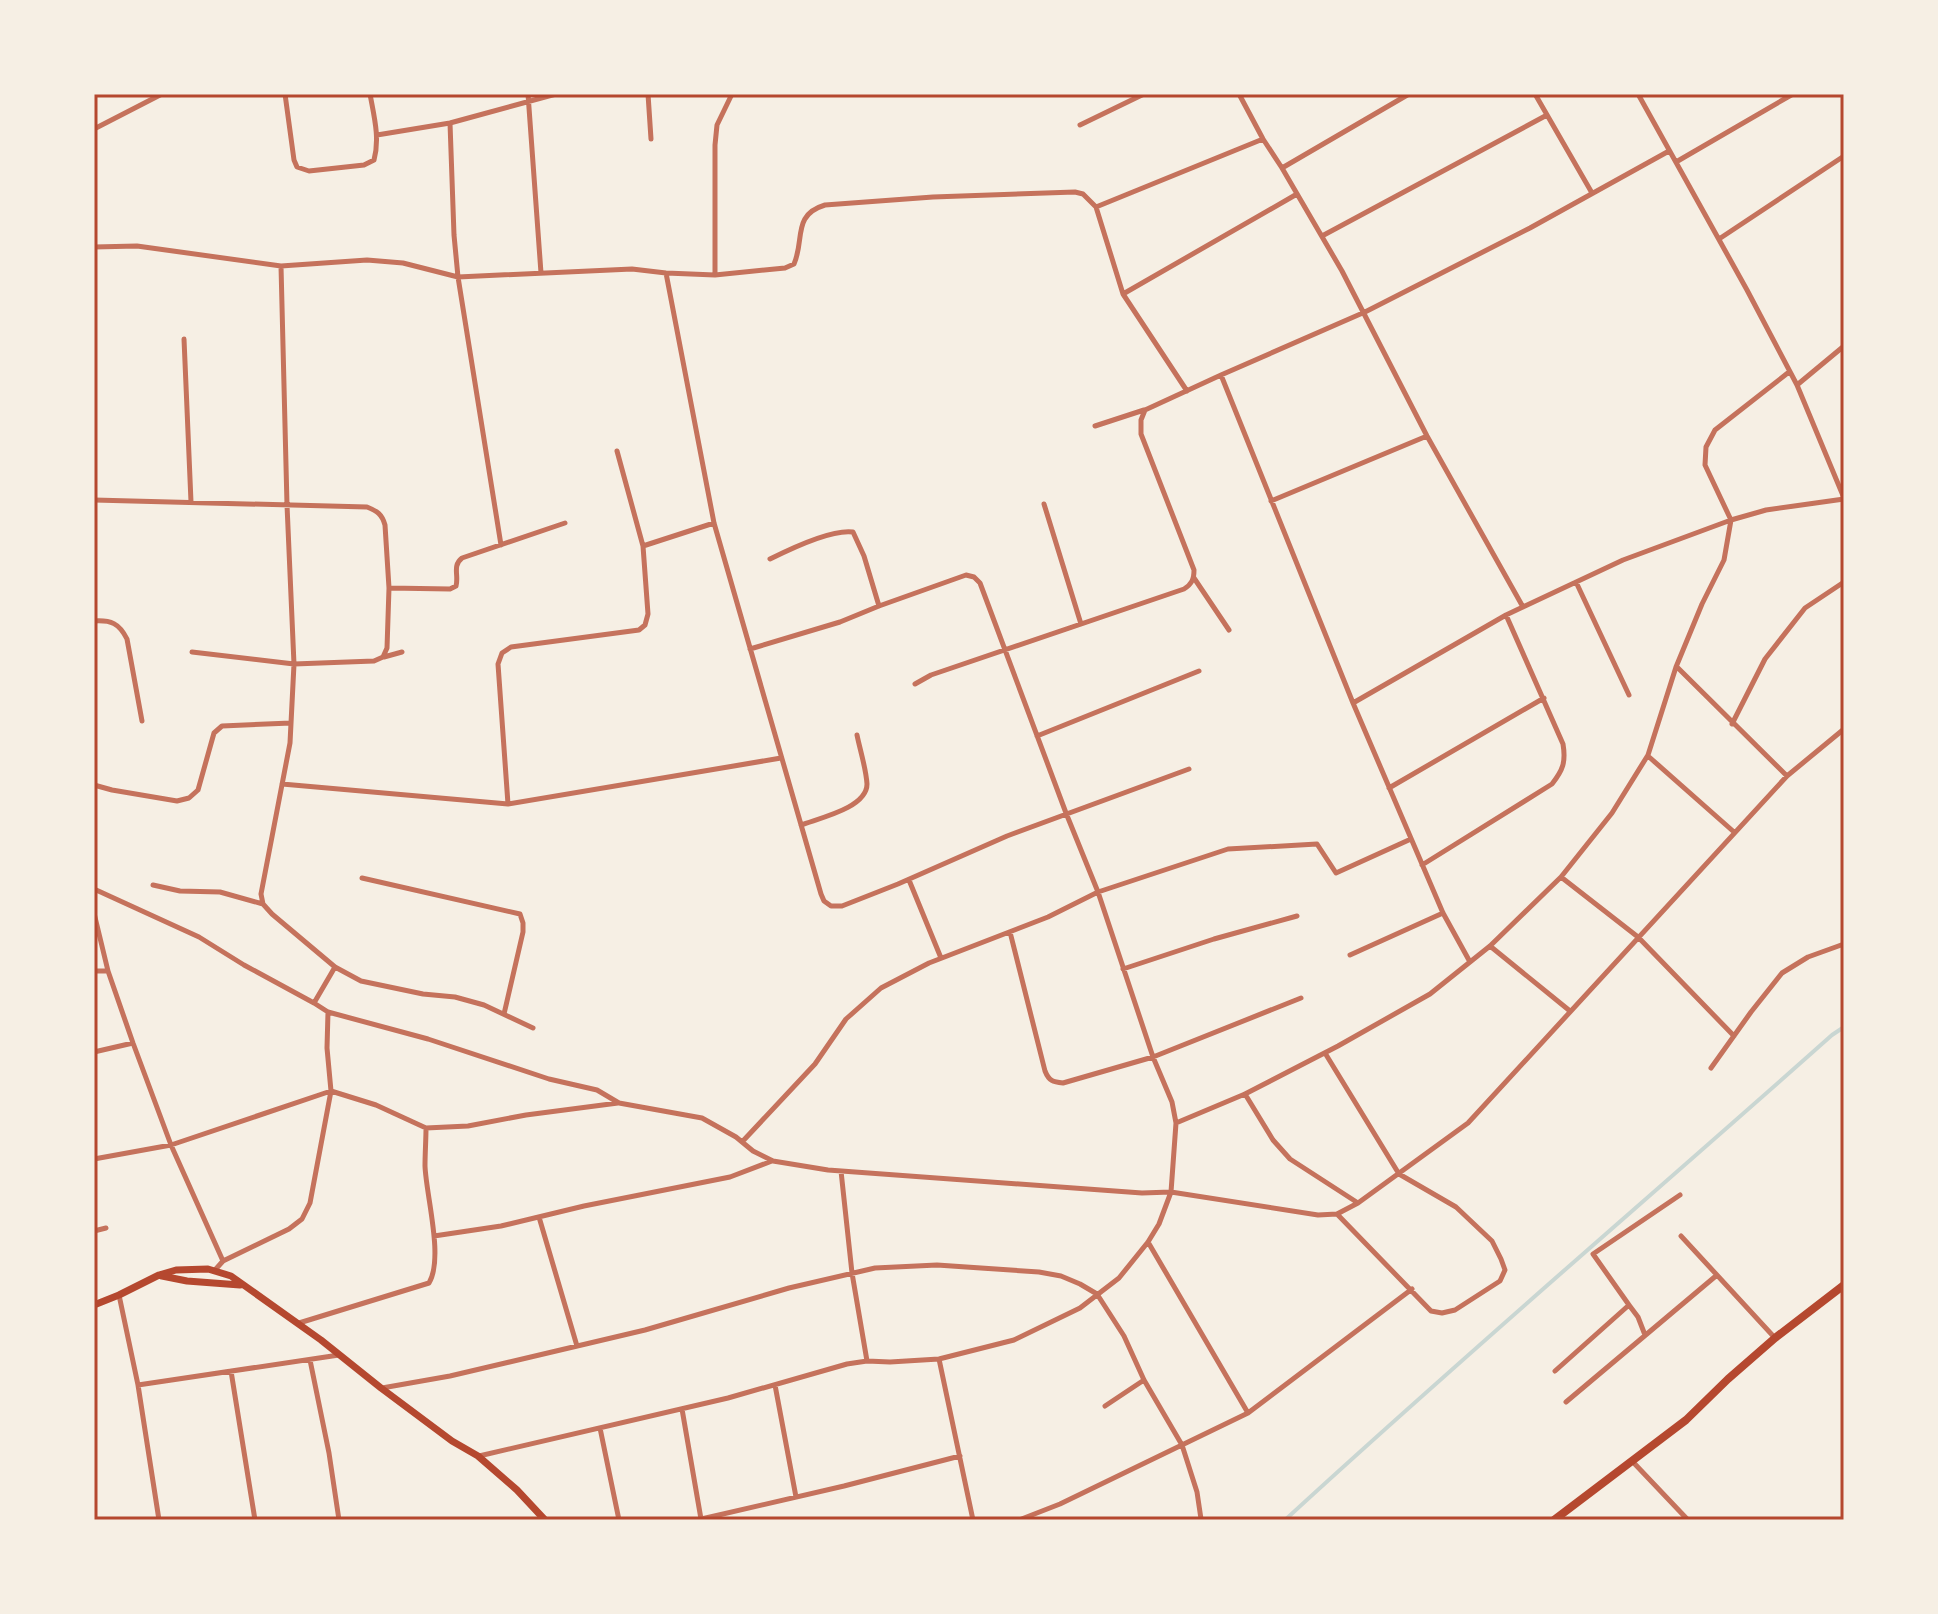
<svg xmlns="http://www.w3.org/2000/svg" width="1938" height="1614" viewBox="0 0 1938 1614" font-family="'Noto Sans',sans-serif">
<rect width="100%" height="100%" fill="#f6efe4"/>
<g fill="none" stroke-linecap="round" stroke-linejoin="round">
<path stroke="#c9d6d2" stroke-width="4" d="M 1285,1520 C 1464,1355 1650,1197 1832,1035 L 1844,1027"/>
<path stroke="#c5725c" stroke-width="5" d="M 285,94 L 294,160 L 297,167 L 309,171 L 364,165 L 374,160 C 380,138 374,116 370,94
M 528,94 L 541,273
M 648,94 L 651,139
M 1239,94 L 1263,139 L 1282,168 L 1342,271 L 1427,436 L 1523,607
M 1535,94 L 1592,193
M 1638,94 L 1747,290 L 1797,385 L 1844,498
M 450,123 L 454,235 L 458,277 L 501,545
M 1080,125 L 1144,94
M 94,129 L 162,94
M 377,135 L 450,123 L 556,94
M 1676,162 L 1793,94
M 1282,168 L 1409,94
M 1096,207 L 1263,139
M 1322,236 L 1547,115
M 1719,239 L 1844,156
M 94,247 L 137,246 L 281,266
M 666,273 L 714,523 L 821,894 L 824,901 L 831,906 L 842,906 L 898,884 L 1007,836 L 1189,769
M 715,275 L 715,145 L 717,125 L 732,94
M 1123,294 L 1297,194
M 184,339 L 191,502
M 1221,375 L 1353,703 L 1443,913 L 1470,962
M 1797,385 L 1844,346
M 1095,426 L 1144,410
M 94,500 L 367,507 C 377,511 382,514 385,525 L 389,588 L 387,648 L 383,657 L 374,661 L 294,664 L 192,652
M 1271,501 L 1427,436
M 1044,504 L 1081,624
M 643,546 L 714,523
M 770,559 C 790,549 832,529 853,532 L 864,556 L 879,606
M 1194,578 L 1229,630
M 1576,582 L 1629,695
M 389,588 L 450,589 L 456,586 C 459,575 452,566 462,558 L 565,523
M 94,621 C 111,620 119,623 127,639 L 142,721
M 384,657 L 402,652
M 1677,667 L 1787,776
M 915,684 L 931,675 L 1184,589 C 1192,584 1194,579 1194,570 L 1141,434 L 1141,420 L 1145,410 L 1221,375 L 1365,312 L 1530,228 L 1669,151
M 1353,703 L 1506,615 L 1623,560 L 1731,520 L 1766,510 L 1844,499
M 1732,724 L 1765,659 L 1805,608 L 1844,582
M 1037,736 L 1199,671
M 1648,756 L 1734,832
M 282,784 L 508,804 L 781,758
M 94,785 L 112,790 L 177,801 L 189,798 L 198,790 L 214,733 L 222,726 L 291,723
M 1389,788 L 1544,698
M 508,804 L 498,664 L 502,653 L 511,647 L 639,630 L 645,625 L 648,614 L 643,546 L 617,451
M 801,825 C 819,818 867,808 867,784 C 866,768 860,750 857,735
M 1422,865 L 1552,784 C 1563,770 1566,762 1563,744 L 1506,615
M 1561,877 L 1638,937 L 1734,1036
M 362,878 L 520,914 L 523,923 L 523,932 L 504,1014
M 909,880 L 941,958
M 153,885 L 180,891 L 220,892 L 263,904
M 94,889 L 199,937 L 244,965 L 314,1003 L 328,1012 L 428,1039 L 549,1079 L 597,1090 L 619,1103 L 702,1118 L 736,1137 L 753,1151 L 773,1161 L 828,1170 L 1142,1193 L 1171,1192 L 1318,1215 L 1337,1214 L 1358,1203 L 1468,1123 L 1787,776 L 1844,729
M 94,913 L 108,971 L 133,1043 L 171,1145 L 223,1261 L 215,1270
M 1010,932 L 1045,1071 C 1049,1081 1053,1082 1063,1083 L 1153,1057 L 1301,998
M 1490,946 L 1570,1011
M 1350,955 L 1443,913
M 335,967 L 361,981 L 423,994 L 455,997 L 484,1005 L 533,1028
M 1123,969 L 1214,939 L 1297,916
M 94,971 L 108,971
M 314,1003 L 335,967 L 272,914 L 263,904 L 261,894 L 290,743 L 294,664 L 287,505 L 281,266 L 367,260 L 403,263 L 458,277 L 632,269 L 666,273 L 715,275 L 785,268 L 794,264 C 805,239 792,215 825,205 L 933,197 L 1075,192 L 1083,194 L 1096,207 L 1123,294 L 1187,391
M 94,1052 L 133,1043
M 1325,1053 L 1399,1174 L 1456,1207 L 1492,1241 L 1501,1259 L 1505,1270 L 1500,1281 L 1455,1310 L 1442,1313 L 1431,1311 L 1337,1214
M 1711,1068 L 1751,1012 L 1782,973 L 1808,957 L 1844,944
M 1245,1094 L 1273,1140 L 1290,1159 L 1358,1203
M 1176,1123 L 1245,1094 L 1338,1046 L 1430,994 L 1490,946 L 1561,877 L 1612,813 L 1648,755 L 1676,667 L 1702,604 L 1724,560 L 1731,520 L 1705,465 L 1706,447 L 1715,430 L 1789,372
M 742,1142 L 815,1064 L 846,1019 L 881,988 L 929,963 L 1048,917 L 1098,892 L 1228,849 L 1317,844 L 1336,873 L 1411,839
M 94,1159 L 171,1145 L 331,1091 L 376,1105 L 426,1128 L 468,1126 L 526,1115 L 618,1103
M 841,1171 L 852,1273 L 867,1361
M 539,1217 L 577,1346
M 94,1231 L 106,1228
M 434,1236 L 501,1226 L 584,1206 L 730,1177 L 772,1161
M 1681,1236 L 1775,1338
M 1148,1242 L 1248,1413
M 223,1261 L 289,1229 L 302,1219 L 310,1203 L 331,1091 L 327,1048 L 328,1012
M 119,1295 L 138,1385 L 159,1520
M 1629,1305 L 1593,1254 L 1680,1195
M 299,1323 L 429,1283 C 444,1258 426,1195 425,1166 C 425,1153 426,1140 426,1128
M 939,1359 L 973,1520
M 310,1360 L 329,1453 L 339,1520
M 231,1371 L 255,1520
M 1555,1371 L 1629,1305 L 1638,1317 L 1645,1335
M 138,1385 L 339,1355
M 775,1385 L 796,1497
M 382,1388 L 450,1376 L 645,1330 L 789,1288 L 875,1268 L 937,1265 L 1039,1272 L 1061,1276 L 1080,1284 L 1097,1294 L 1124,1336 L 1144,1380 L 1182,1445 L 1197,1492 L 1201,1519
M 1566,1402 L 1717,1275
M 1105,1406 L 1144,1380
M 682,1409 L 701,1519
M 600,1428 L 619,1520
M 479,1456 L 728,1398 L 847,1364 L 867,1361 L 890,1362 L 939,1359 L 1014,1340 L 1080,1308 L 1119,1278 L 1148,1242 L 1159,1224 L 1171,1192 L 1176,1123 L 1172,1102 L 1153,1057 L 1098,892 L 1066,813 L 980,583 L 974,577 L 966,575 L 879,606 L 840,622 L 750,649
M 1632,1461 L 1688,1520
M 697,1520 L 844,1486 L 960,1456
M 1019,1520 L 1060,1504 L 1248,1413 L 1412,1289"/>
<path stroke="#b5482f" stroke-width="7" d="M 162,1276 L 187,1281 L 240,1285
M 94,1305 L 119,1295 L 159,1275 L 176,1270 L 208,1269 L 231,1276 L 321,1340 L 381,1388 L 452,1441 L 478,1456 L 517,1490 L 545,1520"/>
<path stroke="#b5482f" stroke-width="8" d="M 1554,1520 L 1686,1420 L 1728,1379 L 1775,1338 L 1844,1285"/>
</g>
<rect width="1938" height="1614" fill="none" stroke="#f6efe4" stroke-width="192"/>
<rect x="96" y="96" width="1746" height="1422" fill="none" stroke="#b5482f" stroke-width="3"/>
</svg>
